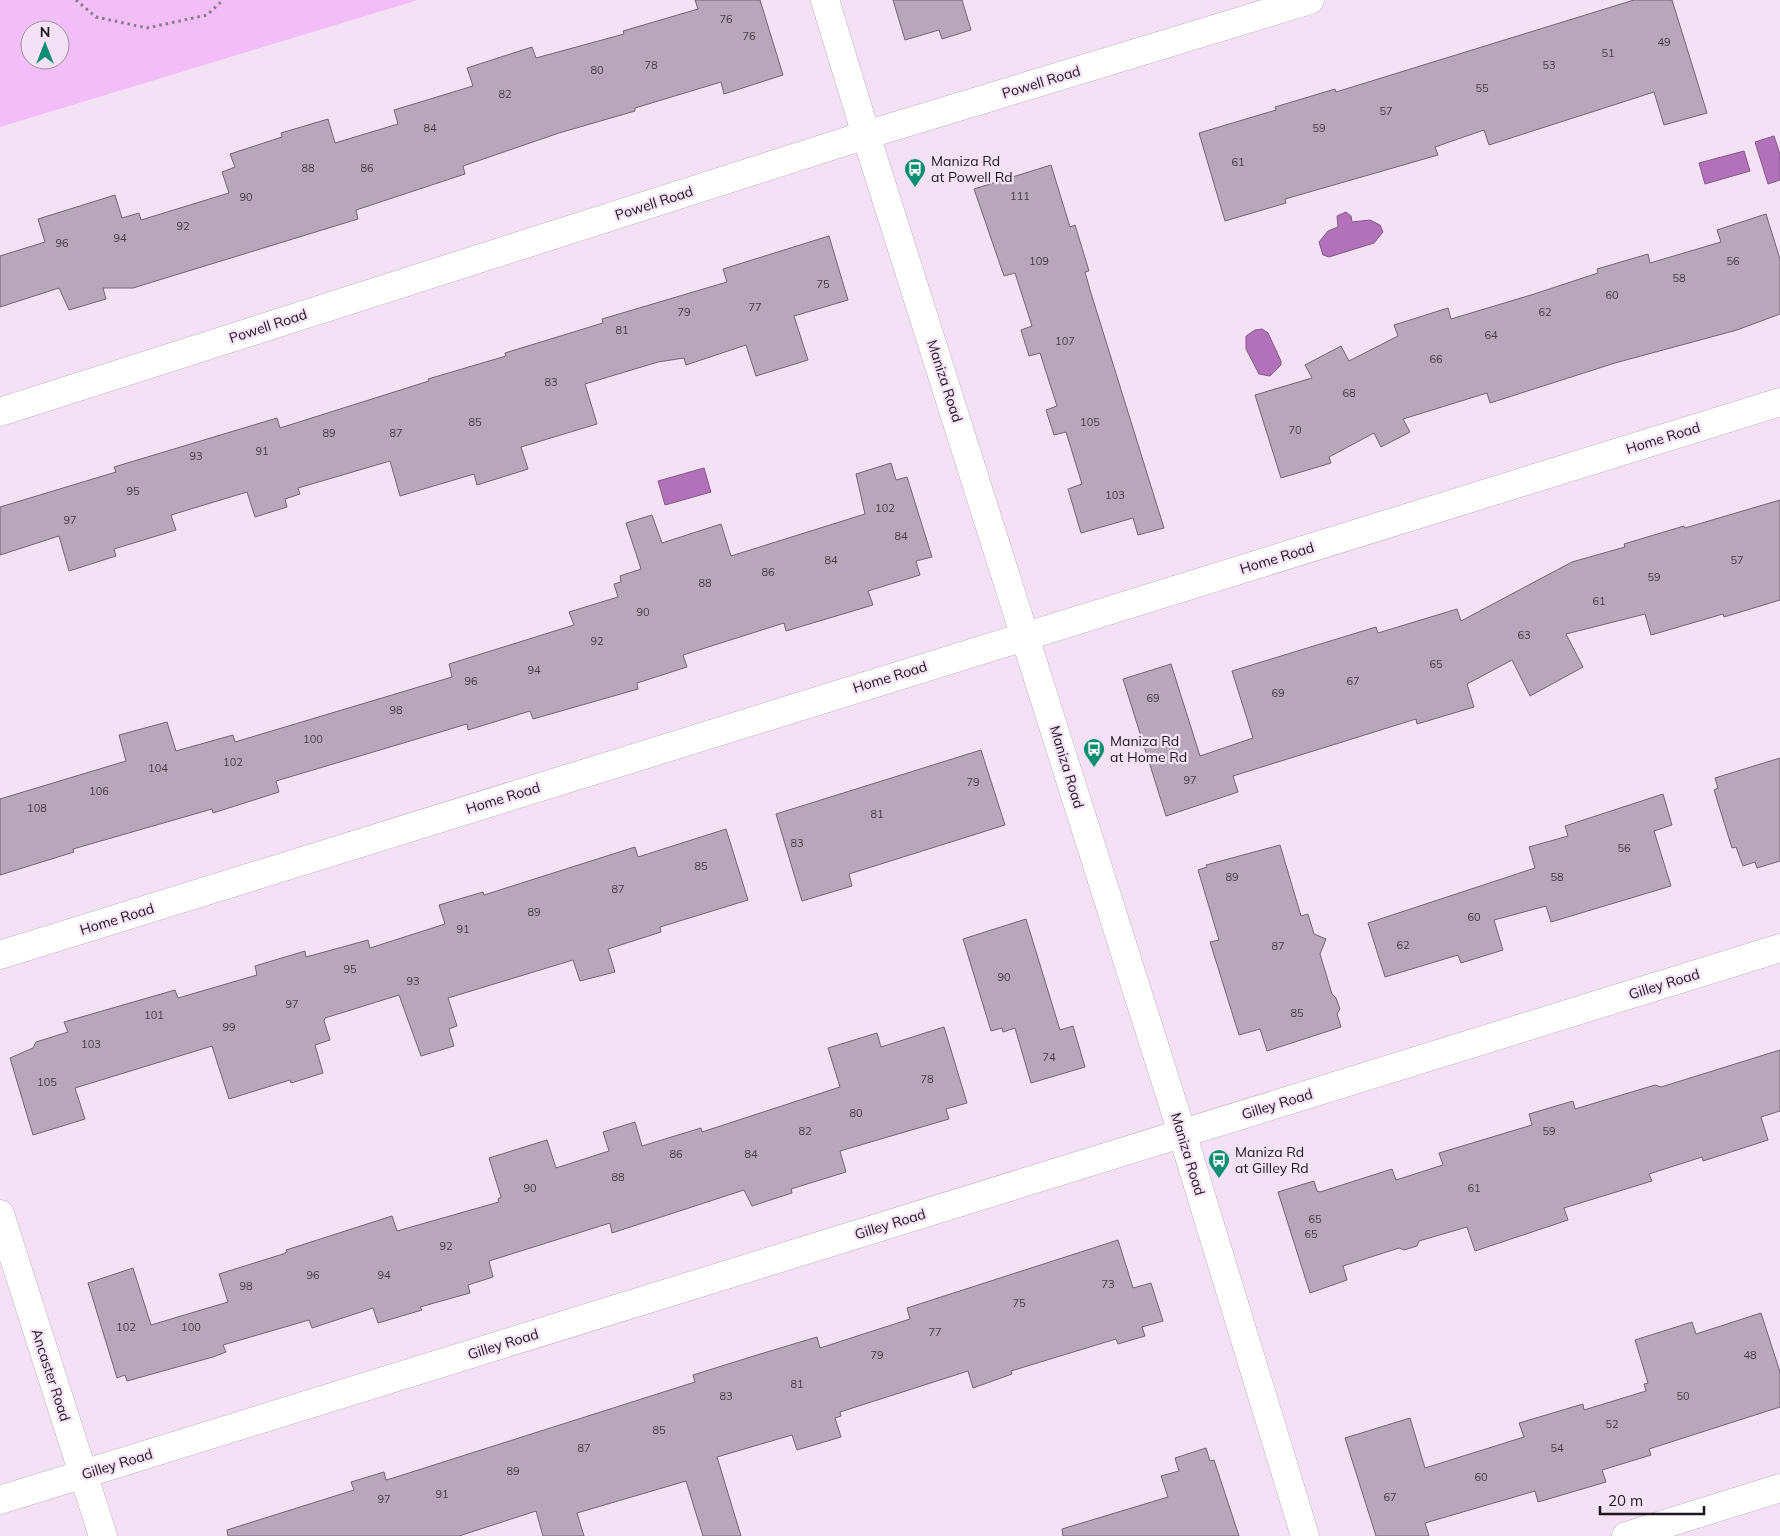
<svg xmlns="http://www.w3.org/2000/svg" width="1780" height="1536" viewBox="0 0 1780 1536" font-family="Mulish,sans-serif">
<rect width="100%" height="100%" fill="#f4e1f5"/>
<path fill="#f2bef7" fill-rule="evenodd" d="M 0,0 L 418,0 L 0,127 ZM 30,30 L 60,30 L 60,60 L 30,60 Z"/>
<path fill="#b272b9" stroke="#86578a" d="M 1774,136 L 1780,154 L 1780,180 L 1768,184 L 1755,142 Z
M 1744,151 L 1750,171 L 1705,184 L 1699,163 Z
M 1346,212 L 1351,216 L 1352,222 L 1370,220 L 1380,225 L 1383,232 L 1374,243 L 1329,257 L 1323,255 L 1319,242 L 1328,231 L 1338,227 L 1337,216 Z
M 1262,329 L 1268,333 L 1281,361 L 1281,365 L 1270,376 L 1259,374 L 1246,349 L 1246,336 L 1255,330 Z
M 704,468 L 711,492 L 665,505 L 658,481 Z"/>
<path fill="#b8a7ba" stroke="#736375" d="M 695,0 L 760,0 L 783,75 L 724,94 L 721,82 L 635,108 L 635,111 L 559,133 L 463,166 L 465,174 L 356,210 L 358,219 L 133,288 L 103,288 L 106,299 L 69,310 L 59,288 L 0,307 L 0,256 L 45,242 L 38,219 L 115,195 L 122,218 L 139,213 L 141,220 L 229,193 L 222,172 L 235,167 L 230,154 L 282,137 L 281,133 L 328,119 L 335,143 L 398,124 L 394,110 L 473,86 L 467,68 L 532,47 L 536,58 L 624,34 L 623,31 L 698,9 Z
M 893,0 L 962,0 L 971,30 L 942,39 L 939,30 L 905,40 Z
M 1634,0 L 1672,0 L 1707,113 L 1664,125 L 1654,92 L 1489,145 L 1484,130 L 1435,147 L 1438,155 L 1285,199 L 1286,203 L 1225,221 L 1199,133 L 1276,110 L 1275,107 L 1335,89 L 1336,92 Z
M 1051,165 L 1070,227 L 1075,225 L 1089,271 L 1085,272 L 1090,290 L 1164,528 L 1138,535 L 1133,518 L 1081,533 L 1068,489 L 1082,484 L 1066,432 L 1054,435 L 1046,410 L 1057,406 L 1040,353 L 1029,356 L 1021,330 L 1032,326 L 1015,273 L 1004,276 L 974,189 Z
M 1766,214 L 1780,259 L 1780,314 L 1737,330 L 1615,363 L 1490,403 L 1487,393 L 1403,419 L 1410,432 L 1381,447 L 1374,433 L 1329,457 L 1331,463 L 1281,478 L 1255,395 L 1312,378 L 1305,365 L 1341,346 L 1349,361 L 1398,336 L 1394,325 L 1448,308 L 1451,319 L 1531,295 L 1598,273 L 1597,269 L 1648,254 L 1650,263 L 1721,242 L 1717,230 Z
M 829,236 L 848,300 L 794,316 L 808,360 L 756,376 L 746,345 L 686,365 L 684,358 L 658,362 L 585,384 L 597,424 L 521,447 L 528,469 L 477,485 L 474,474 L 400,496 L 390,461 L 298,488 L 300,494 L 285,499 L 287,507 L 255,517 L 247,492 L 171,515 L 176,530 L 114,549 L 116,556 L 69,571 L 59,536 L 0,555 L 0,507 L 116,472 L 114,467 L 277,418 L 280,428 L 429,381 L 428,379 L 506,356 L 505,353 L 603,323 L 602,319 L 727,282 L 723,269 Z
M 891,463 L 896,480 L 907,477 L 932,557 L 916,561 L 920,575 L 868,591 L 873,605 L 786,631 L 784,623 L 683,655 L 687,667 L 637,683 L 638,689 L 533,719 L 530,711 L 468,730 L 467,724 L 276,781 L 279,792 L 213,813 L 212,809 L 73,849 L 74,852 L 0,875 L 0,799 L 126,761 L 119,735 L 167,722 L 176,751 L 233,735 L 235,742 L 452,677 L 449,664 L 574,625 L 569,612 L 618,597 L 614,584 L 621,582 L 620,576 L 641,569 L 626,523 L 652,515 L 662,543 L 721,524 L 731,556 L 865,514 L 856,474 Z
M 1780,500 L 1780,600 L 1724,617 L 1723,614 L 1651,635 L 1645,614 L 1566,634 L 1583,667 L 1530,696 L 1512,660 L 1467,684 L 1474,707 L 1417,724 L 1416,719 L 1233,776 L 1238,792 L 1166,816 L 1123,679 L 1171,664 L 1200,756 L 1253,738 L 1232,671 L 1376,627 L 1378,633 L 1457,609 L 1461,621 L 1572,562 L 1625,547 L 1624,544 L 1684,526 L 1685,528 Z
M 981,750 L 1005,825 L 849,874 L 852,886 L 802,901 L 776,814 Z
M 1780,758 L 1780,861 L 1757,868 L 1755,862 L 1743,866 L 1736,847 L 1732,848 L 1714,790 L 1718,788 L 1715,778 Z
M 1663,794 L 1672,825 L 1654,831 L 1671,886 L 1551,922 L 1546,906 L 1494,920 L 1503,950 L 1461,963 L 1458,955 L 1385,977 L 1368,923 L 1535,868 L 1529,847 L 1568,836 L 1565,826 Z
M 726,829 L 748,900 L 660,927 L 661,932 L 608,949 L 615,972 L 580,981 L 573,960 L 448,998 L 457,1026 L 449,1029 L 454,1046 L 421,1056 L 399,995 L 325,1018 L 324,1021 L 330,1040 L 315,1045 L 323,1073 L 291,1083 L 290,1080 L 229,1099 L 212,1046 L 75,1088 L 85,1119 L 33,1135 L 10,1058 L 33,1048 L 36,1042 L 68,1032 L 64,1022 L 175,990 L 178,998 L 257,975 L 255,966 L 305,951 L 306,957 L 368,940 L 370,948 L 445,924 L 439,905 L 483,892 L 484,895 L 635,847 L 638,857 Z
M 1280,845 L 1301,916 L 1308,914 L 1314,934 L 1326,939 L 1320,954 L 1332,994 L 1336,998 L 1340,1009 L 1337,1014 L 1341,1027 L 1267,1051 L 1260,1029 L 1239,1035 L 1210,942 L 1219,940 L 1198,870 L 1207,867 L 1206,865 Z
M 1026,919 L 1060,1030 L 1073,1026 L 1085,1067 L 1031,1083 L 1015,1028 L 1003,1032 L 1002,1028 L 991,1031 L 963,939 Z
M 944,1027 L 967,1103 L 946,1109 L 949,1119 L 840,1151 L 846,1172 L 791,1189 L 792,1193 L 752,1206 L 744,1190 L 612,1233 L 610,1223 L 489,1261 L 493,1277 L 468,1285 L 470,1293 L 420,1307 L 422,1310 L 378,1323 L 373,1308 L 312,1328 L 309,1320 L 223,1345 L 226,1352 L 213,1357 L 127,1381 L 125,1375 L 117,1378 L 88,1283 L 133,1268 L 151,1325 L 228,1302 L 219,1274 L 283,1254 L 287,1252 L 286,1250 L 392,1216 L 397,1231 L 499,1202 L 498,1199 L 501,1197 L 489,1158 L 547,1140 L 556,1168 L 609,1151 L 603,1132 L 635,1122 L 642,1146 L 701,1128 L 702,1132 L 840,1087 L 828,1048 L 877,1033 L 881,1047 Z
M 1780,1050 L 1780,1111 L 1761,1117 L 1768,1140 L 1703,1161 L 1702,1157 L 1649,1174 L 1652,1181 L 1564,1208 L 1568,1220 L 1475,1251 L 1467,1227 L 1419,1241 L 1417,1246 L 1404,1250 L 1399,1248 L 1343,1266 L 1347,1280 L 1310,1293 L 1278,1192 L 1314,1181 L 1317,1191 L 1320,1192 L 1392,1169 L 1396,1180 L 1443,1165 L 1439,1153 L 1532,1125 L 1529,1114 L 1573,1101 L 1575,1109 L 1655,1085 L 1661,1087 Z
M 1118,1240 L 1133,1288 L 1151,1283 L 1163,1321 L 1142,1327 L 1145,1336 L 1118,1344 L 1116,1339 L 1011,1371 L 1012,1374 L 973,1388 L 968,1371 L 840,1412 L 841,1416 L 835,1418 L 841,1437 L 797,1450 L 792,1435 L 717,1457 L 741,1536 L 703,1536 L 686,1481 L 577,1513 L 584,1536 L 543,1536 L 536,1511 L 459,1536 L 228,1536 L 227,1530 L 354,1490 L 351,1482 L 384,1472 L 386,1480 L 393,1478 L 695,1382 L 693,1375 L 757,1355 L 817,1337 L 820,1348 L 910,1319 L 907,1308 Z
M 1761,1313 L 1780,1372 L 1780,1407 L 1649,1449 L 1651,1455 L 1602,1470 L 1606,1482 L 1538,1502 L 1535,1491 L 1425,1523 L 1429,1536 L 1376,1536 L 1345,1438 L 1410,1418 L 1425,1468 L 1524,1437 L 1519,1423 L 1583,1404 L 1584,1410 L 1646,1391 L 1644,1384 L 1648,1383 L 1635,1340 L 1692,1322 L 1696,1334 Z
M 1206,1448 L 1210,1461 L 1214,1460 L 1239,1536 L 1063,1536 L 1062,1529 L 1168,1497 L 1161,1476 L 1179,1471 L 1175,1458 Z"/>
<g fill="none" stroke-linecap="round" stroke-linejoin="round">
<g stroke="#c0aec1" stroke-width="29">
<path id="minor" d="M 825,0 L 866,135 L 1182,1133 L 1305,1536
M 0,412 L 866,135 L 1310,0
M 0,955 L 1780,402
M 0,1214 L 103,1536
M 0,1500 L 1780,948
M 1626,1536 L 1780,1488"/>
</g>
<path stroke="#887b89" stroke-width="3" stroke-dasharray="2.5 4" stroke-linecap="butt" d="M 76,0 L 96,17 L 147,28 L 207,15 L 223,0"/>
<use href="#minor" stroke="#fff" stroke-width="28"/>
</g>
<defs>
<g id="bus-pin" transform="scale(1.125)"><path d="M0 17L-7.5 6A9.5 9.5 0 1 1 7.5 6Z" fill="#108f75" stroke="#f4e1f5"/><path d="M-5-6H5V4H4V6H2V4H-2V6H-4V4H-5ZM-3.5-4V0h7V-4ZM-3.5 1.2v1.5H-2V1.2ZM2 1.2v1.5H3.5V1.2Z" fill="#fff"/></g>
</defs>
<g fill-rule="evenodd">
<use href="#bus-pin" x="915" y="169"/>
<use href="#bus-pin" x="1094" y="749"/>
<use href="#bus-pin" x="1219" y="1160"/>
</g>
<g text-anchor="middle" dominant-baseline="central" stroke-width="4.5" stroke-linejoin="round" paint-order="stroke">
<g font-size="11" fill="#443b45">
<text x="726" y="19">76</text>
<text x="749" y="36">76</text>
<text x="1664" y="42">49</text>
<text x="1608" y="53">51</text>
<text x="651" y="65">78</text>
<text x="1549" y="65">53</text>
<text x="597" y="70">80</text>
<text x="1482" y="88">55</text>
<text x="505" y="94">82</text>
<text x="1386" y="111">57</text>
<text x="430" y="128">84</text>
<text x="1319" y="128">59</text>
<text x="1238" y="162">61</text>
<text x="308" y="168">88</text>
<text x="367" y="168">86</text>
<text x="1020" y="196">111</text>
<text x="246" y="197">90</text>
<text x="183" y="226">92</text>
<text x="120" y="238">94</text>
<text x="62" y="243">96</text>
<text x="1039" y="261">109</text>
<text x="1733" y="261">56</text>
<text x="1679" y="278">58</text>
<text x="823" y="284">75</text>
<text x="1612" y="295">60</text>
<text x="755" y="307">77</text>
<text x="684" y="312">79</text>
<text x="1545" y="312">62</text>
<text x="622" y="330">81</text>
<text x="1491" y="335">64</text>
<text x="1065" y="341">107</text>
<text x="1436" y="359">66</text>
<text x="551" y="382">83</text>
<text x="1349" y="393">68</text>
<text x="475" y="422">85</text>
<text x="1090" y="422">105</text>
<text x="1295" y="430">70</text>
<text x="329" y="433">89</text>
<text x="396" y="433">87</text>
<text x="262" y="451">91</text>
<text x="196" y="456">93</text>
<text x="133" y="491">95</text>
<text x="1115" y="495">103</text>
<text x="885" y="508">102</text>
<text x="70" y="520">97</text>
<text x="901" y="536">84</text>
<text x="831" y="560">84</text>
<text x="1737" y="560">57</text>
<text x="768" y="572">86</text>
<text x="1654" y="577">59</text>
<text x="705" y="583">88</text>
<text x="1599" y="601">61</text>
<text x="643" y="612">90</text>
<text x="1524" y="635">63</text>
<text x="597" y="641">92</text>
<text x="1436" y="664">65</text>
<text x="534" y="670">94</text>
<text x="471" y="681">96</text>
<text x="1353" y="681">67</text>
<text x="1278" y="693">69</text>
<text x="1153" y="698">69</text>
<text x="396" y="710">98</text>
<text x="313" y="739">100</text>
<text x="233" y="762">102</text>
<text x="158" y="768">104</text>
<text x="1190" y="780">97</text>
<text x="973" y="782">79</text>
<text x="99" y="791">106</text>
<text x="37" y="808">108</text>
<text x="877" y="814">81</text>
<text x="797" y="843">83</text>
<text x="1624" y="848">56</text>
<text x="701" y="866">85</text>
<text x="1232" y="877">89</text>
<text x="1557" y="877">58</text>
<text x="618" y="889">87</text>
<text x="534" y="912">89</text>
<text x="1474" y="917">60</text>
<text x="463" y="929">91</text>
<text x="1403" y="945">62</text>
<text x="1278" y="946">87</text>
<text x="350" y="969">95</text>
<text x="1004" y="977">90</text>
<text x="413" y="981">93</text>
<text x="292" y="1004">97</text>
<text x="1297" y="1013">85</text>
<text x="154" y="1015">101</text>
<text x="229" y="1027">99</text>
<text x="91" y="1044">103</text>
<text x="1049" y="1057">74</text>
<text x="927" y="1079">78</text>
<text x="47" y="1082">105</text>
<text x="856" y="1113">80</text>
<text x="805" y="1131">82</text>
<text x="1549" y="1131">59</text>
<text x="676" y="1154">86</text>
<text x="751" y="1154">84</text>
<text x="618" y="1177">88</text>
<text x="530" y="1188">90</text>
<text x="1474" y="1188">61</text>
<text x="1315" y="1219">65</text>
<text x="1311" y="1234">65</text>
<text x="446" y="1246">92</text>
<text x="313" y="1275">96</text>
<text x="384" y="1275">94</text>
<text x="1108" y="1284">73</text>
<text x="246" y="1286">98</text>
<text x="1019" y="1303">75</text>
<text x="126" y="1327">102</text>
<text x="191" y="1327">100</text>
<text x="935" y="1332">77</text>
<text x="877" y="1355">79</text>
<text x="1750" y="1355">48</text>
<text x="797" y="1384">81</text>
<text x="726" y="1396">83</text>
<text x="1683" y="1396">50</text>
<text x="1612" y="1424">52</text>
<text x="659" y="1430">85</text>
<text x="584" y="1448">87</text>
<text x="1557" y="1448">54</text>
<text x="513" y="1471">89</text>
<text x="1481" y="1477">60</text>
<text x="442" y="1494">91</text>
<text x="1390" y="1497">67</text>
<text x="384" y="1499">97</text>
</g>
<g font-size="14" fill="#1e171e" stroke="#f4e1f5">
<text transform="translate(1041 82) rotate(-17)">Powell Road</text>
<text transform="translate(654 203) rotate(-18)">Powell Road</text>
<text transform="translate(268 326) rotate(-18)">Powell Road</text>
<text transform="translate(945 381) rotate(72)">Maniza Road</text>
<text transform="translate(1663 438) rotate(-17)">Home Road</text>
<text transform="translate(1277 558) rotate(-17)">Home Road</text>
<text transform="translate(890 677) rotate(-17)">Home Road</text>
<text transform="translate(1067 767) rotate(73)">Maniza Road</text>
<text transform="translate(503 798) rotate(-17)">Home Road</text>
<text transform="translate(117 919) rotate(-17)">Home Road</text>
<text transform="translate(1664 984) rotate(-17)">Gilley Road</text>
<text transform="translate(1277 1104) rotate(-17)">Gilley Road</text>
<text transform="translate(1188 1154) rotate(73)">Maniza Road</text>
<text transform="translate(890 1224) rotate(-17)">Gilley Road</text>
<text transform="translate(503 1344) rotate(-17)">Gilley Road</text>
<text transform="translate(51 1375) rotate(72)">Ancaster Road</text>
<text transform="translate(117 1464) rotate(-17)">Gilley Road</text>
</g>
<g font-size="14" fill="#1e171e" stroke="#f4e1f5" text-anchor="start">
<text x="931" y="161">Maniza Rd<tspan x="931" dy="16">at Powell Rd</tspan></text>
<text x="1110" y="741">Maniza Rd<tspan x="1110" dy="16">at Home Rd</tspan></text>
<text x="1235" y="1152">Maniza Rd<tspan x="1235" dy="16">at Gilley Rd</tspan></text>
</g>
</g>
<g transform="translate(45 45)"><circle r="24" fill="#f4e1f5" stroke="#9e909f"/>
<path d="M0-4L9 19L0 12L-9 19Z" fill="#108f75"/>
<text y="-8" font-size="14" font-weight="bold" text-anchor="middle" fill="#1e171e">N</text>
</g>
<path d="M1600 1506v8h104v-8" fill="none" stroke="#1e171e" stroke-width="2.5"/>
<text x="1608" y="1506" font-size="15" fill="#1e171e" stroke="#f4e1f5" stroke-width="4" paint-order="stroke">20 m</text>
</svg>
